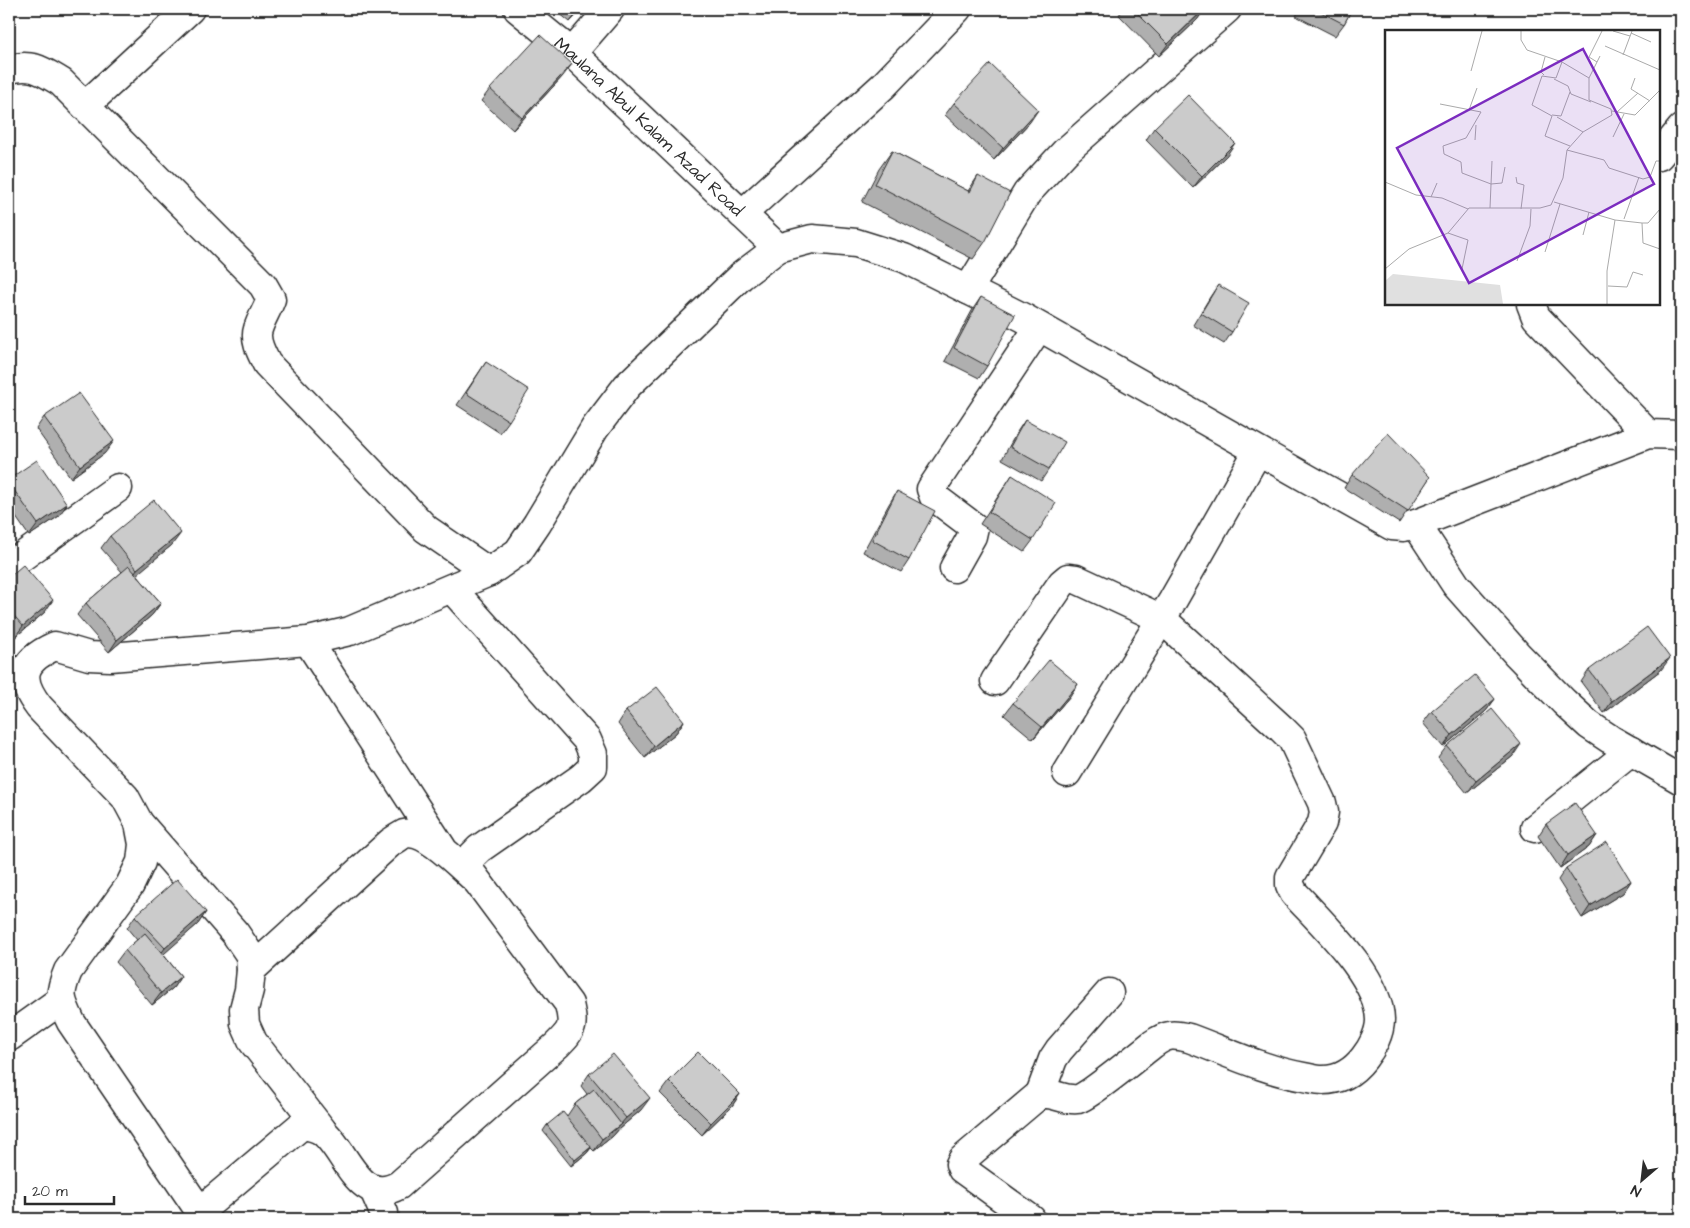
<svg xmlns="http://www.w3.org/2000/svg" width="1690" height="1228" viewBox="0 0 1690 1228" font-family="'Architects Daughter',sans-serif">
<rect width="100%" height="100%" fill="#fff"/>
<filter id="ink" filterUnits="userSpaceOnUse"><feTurbulence type="fractalNoise" baseFrequency=".02" numOctaves="2"/><feDisplacementMap in="SourceGraphic" scale="10" xChannelSelector="R" yChannelSelector="G"/><feConvolveMatrix kernelMatrix="1 2 1 2 8 2 1 2 1" color-interpolation-filters="sRGB"/></filter>
<g filter="url(#ink)">
<g fill="none" stroke-linecap="round" stroke-linejoin="round">
<g stroke="#2b2b2b" stroke-width="31">
<g id="minor">
<path id="s1" d="M 518,9 L 572,53 L 778,248"/>
<path d="M 572,53 L 610,9"/>
<path d="M 9,69 C 32,63 41,70 61,82 L 263,285 L 271,299 C 267,310 261,319 258,329 C 254,341 262,354 267,364 L 426,529 L 489,572"/>
<path d="M 85,106 L 190,9"/>
<path d="M 1659,156 L 1681,129"/>
<path d="M 742,214 L 883,86 L 957,9"/>
<path d="M 968,290 L 1027,193 L 1065,152 L 1227,9"/>
<path d="M 1531,304 L 1536,317 L 1648,434"/>
<path d="M 1416,524 L 1456,585 L 1517,654 L 1564,702 L 1589,725 L 1610,739 L 1681,780"/>
<path d="M 9,566 L 118,488"/>
<path d="M 954,568 L 972,536 L 974,527 L 934,497 L 931,489 L 1039,327"/>
<path d="M 308,641 L 442,848"/>
<path d="M 995,681 L 1062,583 L 1068,578 L 1076,579 L 1162,619 L 1282,729 L 1292,739 L 1322,803 L 1324,812 L 1322,823 L 1290,877 L 1290,885 L 1294,893 C 1322,924 1379,976 1380,1020 C 1380,1033 1372,1048 1364,1058 C 1354,1071 1340,1080 1323,1080 C 1317,1080 1310,1078 1304,1077 C 1264,1070 1227,1052 1189,1038 C 1173,1034 1167,1034 1153,1044 C 1140,1054 1089,1096 1078,1099 C 1065,1101 1053,1092 1040,1094 L 963,1159 L 960,1164 L 962,1169 L 1031,1219"/>
<path d="M 1067,773 L 1173,600 L 1258,451"/>
<path d="M 139,823 L 235,933 L 250,955 L 251,970 L 249,990 L 244,1009 L 245,1024 L 253,1042 L 322,1130"/>
<path d="M 1535,828 L 1631,751"/>
<path d="M 251,970 L 391,842 C 395,840 400,836 404,834 C 425,828 460,866 475,879"/>
<path d="M 9,1037 L 61,1000"/>
<path d="M 1040,1094 L 1053,1059 L 1059,1050 L 1109,993"/>
<path d="M 374,1190 L 384,1213 L 384,1219"/>
<path d="M 199,1212 L 302,1125 C 309,1126 317,1127 323,1132 C 346,1150 359,1208 399,1185 L 557,1045 C 573,1029 574,1027 569,1004 L 469,870 L 470,858 L 479,849 L 581,778 L 593,767 L 593,754 L 587,740 L 452,589"/>
<path d="M 205,1219 L 71,1022 C 60,999 58,995 68,971 L 130,885 L 141,862 L 143,844 L 139,823 L 125,797 L 39,707 C 17,678 21,661 55,646 L 89,656 L 110,657 L 308,641 L 350,631 L 489,572 L 518,552 L 537,524 L 595,428 L 627,386 L 741,276 L 778,248 L 812,239 L 856,243 L 904,258 L 1024,318 L 1310,480 L 1392,526 L 1404,527 L 1416,524 L 1648,434 L 1681,435"/>
</g>
</g>
<use href="#minor" stroke="#fff" stroke-width="28"/>
</g>
<path fill="#afafaf" stroke="#2b2b2b" d="M 554,9 L 582,9 L 570,22 Z
M 1123,9 L 1205,9 L 1197,20 L 1159,56 L 1119,15 Z
M 1300,9 L 1352,9 L 1344,24 L 1335,36 L 1296,16 Z
M 563,76 L 513,130 L 481,101 L 490,89 Z
M 954,103 L 1030,122 L 994,160 L 945,115 Z
M 1154,128 L 1227,155 L 1193,188 L 1146,140 Z
M 892,151 L 968,191 L 978,176 L 985,242 L 973,259 L 862,202 L 879,169 Z
M 1218,285 L 1232,332 L 1224,344 L 1193,325 L 1210,297 Z
M 981,297 L 987,366 L 979,378 L 945,361 L 973,309 Z
M 486,362 L 509,421 L 500,433 L 457,405 Z
M 44,417 L 105,453 L 71,478 L 36,429 Z
M 1025,420 L 1049,469 L 1041,481 L 1002,459 L 1017,432 Z
M 1012,475 L 1033,540 L 1024,552 L 980,524 Z
M 1352,475 L 1430,477 L 1399,523 L 1344,488 Z
M 9,479 L 59,516 L 29,536 L 9,507 Z
M 897,491 L 909,560 L 901,572 L 863,552 L 889,504 Z
M 110,536 L 172,545 L 136,574 L 161,603 L 152,615 L 109,652 L 77,615 L 86,603 L 122,572 L 101,548 Z
M 9,577 L 45,612 L 14,638 L 9,632 Z
M 1589,670 L 1661,670 L 1604,713 L 1581,682 Z
M 1070,696 L 1033,739 L 1004,715 L 1013,703 Z
M 1495,699 L 1486,711 L 1443,747 L 1423,723 L 1432,711 Z
M 626,711 L 684,721 L 676,733 L 645,758 L 618,724 Z
M 1681,742 L 1681,761 L 1674,753 Z
M 1447,746 L 1513,756 L 1467,793 L 1438,758 Z
M 1546,824 L 1597,835 L 1589,847 L 1560,868 L 1538,836 Z
M 1566,868 L 1631,881 L 1623,893 L 1582,918 L 1558,880 Z
M 206,912 L 198,924 L 163,954 L 181,976 L 173,988 L 152,1005 L 116,962 L 125,950 L 137,940 L 127,928 L 135,916 Z
M 589,1074 L 641,1110 L 619,1129 L 613,1136 L 594,1151 L 591,1148 L 587,1153 L 571,1166 L 543,1131 L 547,1125 L 567,1116 L 575,1104 L 587,1094 L 581,1086 Z
M 669,1081 L 740,1094 L 732,1106 L 702,1135 L 660,1093 Z"/>
<path fill="#8e8e8e" stroke="#2b2b2b" d="M 580,9 L 582,9 L 570,22 Z
M 1205,9 L 1197,20 L 1159,56 L 1168,44 Z
M 572,64 L 563,76 L 513,130 L 522,118 Z
M 1038,110 L 1030,122 L 994,160 L 1003,148 Z
M 1235,143 L 1227,155 L 1193,188 L 1202,176 Z
M 114,441 L 105,453 L 71,478 L 80,466 Z
M 67,504 L 59,516 L 29,536 L 38,524 Z
M 181,533 L 172,545 L 129,581 L 137,569 Z
M 53,600 L 45,612 L 14,638 L 23,626 Z
M 161,603 L 152,615 L 109,652 L 117,640 Z
M 1670,658 L 1661,670 L 1604,713 L 1612,701 Z
M 1078,684 L 1070,696 L 1033,739 L 1042,727 Z
M 1495,699 L 1486,711 L 1443,747 L 1452,735 Z
M 684,721 L 676,733 L 645,758 L 654,746 Z
M 1521,744 L 1513,756 L 1467,793 L 1476,781 Z
M 1597,835 L 1589,847 L 1560,868 L 1568,855 Z
M 1631,881 L 1623,893 L 1582,918 L 1590,906 Z
M 206,912 L 198,924 L 156,961 L 165,948 Z
M 181,976 L 173,988 L 152,1005 L 161,993 Z
M 740,1094 L 732,1106 L 702,1135 L 711,1123 Z
M 650,1098 L 641,1110 L 619,1129 L 613,1136 L 594,1151 L 602,1139 L 620,1125 L 626,1118 Z
M 591,1147 L 587,1153 L 571,1166 L 575,1160 Z"/>
<path fill="#cbcbcb" stroke="#2b2b2b" d="M 1133,9 L 1204,9 L 1168,44 Z
M 1315,9 L 1352,9 L 1344,24 Z
M 540,35 L 572,64 L 522,118 L 490,89 Z
M 990,64 L 1038,110 L 1003,148 L 954,103 Z
M 1188,95 L 1235,143 L 1202,176 L 1154,128 Z
M 892,151 L 970,192 L 978,176 L 1010,193 L 985,242 L 875,184 Z
M 1218,285 L 1249,303 L 1232,332 L 1201,313 Z
M 981,297 L 1015,315 L 987,366 L 954,348 Z
M 486,362 L 529,390 L 509,421 L 466,393 Z
M 79,393 L 114,441 L 80,466 L 44,417 Z
M 1025,420 L 1065,442 L 1049,469 L 1010,447 Z
M 1388,433 L 1430,477 L 1408,511 L 1352,475 Z
M 37,460 L 67,504 L 38,524 L 9,483 L 9,479 Z
M 1012,475 L 1056,503 L 1033,540 L 989,512 Z
M 897,491 L 935,511 L 909,560 L 872,540 Z
M 154,500 L 181,533 L 137,569 L 110,536 Z
M 23,565 L 53,600 L 23,626 L 9,610 L 9,577 Z
M 129,566 L 161,603 L 117,640 L 86,603 Z
M 1647,627 L 1670,658 L 1612,701 L 1589,670 Z
M 1049,660 L 1078,684 L 1042,727 L 1013,703 Z
M 1475,675 L 1495,699 L 1452,735 L 1432,711 Z
M 657,687 L 684,721 L 654,746 L 626,711 Z
M 1492,709 L 1521,744 L 1476,781 L 1447,746 Z
M 1575,803 L 1597,835 L 1568,855 L 1546,824 Z
M 1607,842 L 1631,881 L 1590,906 L 1566,868 Z
M 177,879 L 206,912 L 165,948 L 135,916 Z
M 145,933 L 181,976 L 161,993 L 125,950 Z
M 698,1052 L 740,1094 L 711,1123 L 669,1081 Z
M 613,1054 L 650,1098 L 626,1118 L 589,1074 Z
M 594,1089 L 621,1124 L 602,1139 L 575,1104 Z
M 563,1112 L 591,1147 L 575,1160 L 547,1125 Z"/>
</g>
<g text-anchor="middle" dominant-baseline="central" stroke-width="4" stroke-linejoin="round" paint-order="stroke">
<g font-size="18" fill="#2b2b2b" stroke="#fff">
<text stroke="none"><textPath href="#s1" startOffset="176">Maulana Abul Kalam Azad Road</textPath></text>
</g>
</g>
<g transform="translate(1385 30)">
<rect width="275" height="275" fill="#fff"/>
<path d="M 8,244 L 115,255 L 118,274 L 0,274 L 0,251 Z" fill="#e0e0e0"/>
<path fill="none" stroke="#aaa" stroke-width="1" d="M 228,1 L 245,6M 246,3 L 266,12M 220,16 L 275,40M 238,25 L 247,1M 177,32 L 171,48 L 157,46 L 147,75 L 167,86 L 160,106 L 185,116M 212,32 L 204,27 L 217,1M 86,41 L 97,1M 159,45 L 156,42 L 160,27M 204,48 L 215,26M 250,48 L 246,59 L 265,71M 169,49 L 183,56 L 186,64 L 206,72M 55,74 L 96,82 L 81,108 L 58,116 L 59,124 L 76,132 L 77,143 L 106,154 L 117,153 L 120,137M 84,80 L 92,58M 227,81 L 250,85 L 275,60M 232,82 L 253,63M 167,85 L 176,86 L 185,62M 172,87 L 198,102M 228,107 L 239,84M 90,110 L 91,95M 182,120 L 219,130 L 224,138 L 258,149 L 265,147 L 271,131 L 275,131M 131,147 L 132,153 L 139,155 L 136,179M 0,152 L 31,165 L 57,168 L 83,179M 46,167 L 52,153M 169,172 L 230,190 L 222,241 L 222,274M 105,178 L 107,131M 239,189 L 254,147M 230,190 L 257,193 L 258,213 L 275,219M 257,193 L 263,193 L 275,179M 63,203 L 83,210 L 77,239M 198,205 L 204,182M 160,222 L 175,174M 132,231 L 145,196 L 146,179M 0,239 L 24,219 L 63,203 L 84,178 L 155,178 L 166,175 L 178,148 L 182,120 L 198,102 L 227,85 L 226,79 L 204,70 L 204,48 L 177,32 L 142,20 L 136,10 L 136,1M 223,256 L 242,257 L 248,242 L 258,245"/>
<path fill="#7b2cbf" fill-opacity="0.15" stroke="#7b2cbf" stroke-width="2.5" d="M 198,19 L 269,154 L 84,253 L 12,118 Z"/>
<rect width="275" height="275" fill="none" stroke="#2b2b2b" stroke-width="2.5"/>
</g>
<rect width="1690" height="1228" fill="none" stroke="#fff" stroke-width="30"/>
<rect x="15" y="15" width="1660" height="1198" fill="none" stroke="#2b2b2b" stroke-width="2" filter="url(#ink)"/>
<g transform="translate(1642 1180) rotate(208)" stroke="#ffffff" stroke-width="4" paint-order="stroke">
<path d="M0-4L9 19L0 12L-9 19Z" fill="#2b2b2b"/>
<text y="-8" font-size="14" font-weight="bold" text-anchor="middle" fill="#2b2b2b">N</text>
</g>
<path d="M25 1196v8h89v-8" fill="none" stroke="#2b2b2b" stroke-width="2.5"/>
<text x="32" y="1196" font-size="15" fill="#2b2b2b" stroke="#ffffff" stroke-width="4" paint-order="stroke">20 m</text>
</svg>
